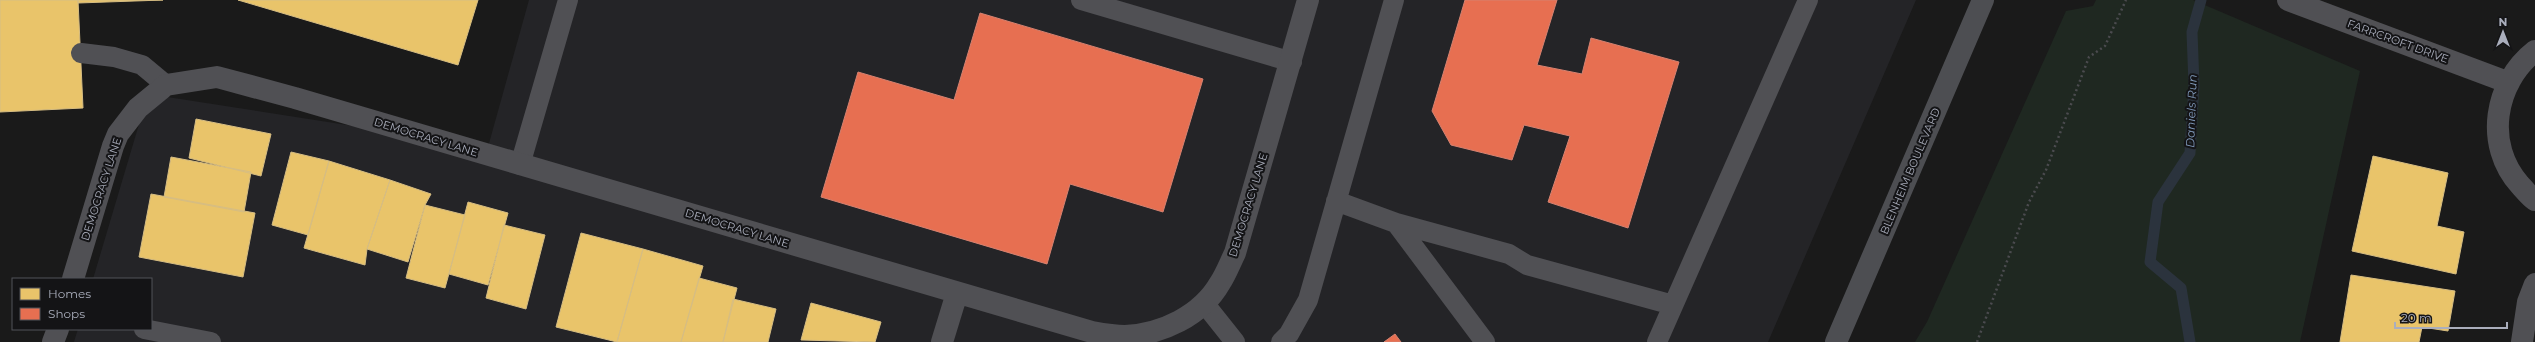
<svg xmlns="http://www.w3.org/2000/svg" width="2535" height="342" viewBox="0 0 2535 342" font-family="Montserrat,sans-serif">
<rect width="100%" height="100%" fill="#1a1a1a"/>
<path fill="#242427" d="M 529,0 L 1916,0 L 1768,342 L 74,342 L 78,329 L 151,329 L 151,279 L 93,279 L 148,94 L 488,147 Z"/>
<path fill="#1f2821" d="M 2096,0 L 2193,0 L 2360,71 L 2300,342 L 1915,342 L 1927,322 L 2066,11 L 2093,6 Z"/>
<path fill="#e9c46a" stroke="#d6bd83" d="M 0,0 L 78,0 L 83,108 L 0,112 Z
M 78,0 L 163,0 L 78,3 Z
M 238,0 L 478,0 L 458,65 Z
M 196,119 L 271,134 L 261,176 L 189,158 Z
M 291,152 L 329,161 L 308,235 L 272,225 Z
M 2373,156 L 2448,173 L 2437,226 L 2464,232 L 2456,274 L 2352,251 Z
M 171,157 L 251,172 L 244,212 L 164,197 Z
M 329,161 L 390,180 L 367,249 L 365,265 L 304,248 Z
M 390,180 L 431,194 L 425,205 L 408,262 L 367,249 Z
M 151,194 L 255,213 L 243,277 L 139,257 Z
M 468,202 L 508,213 L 488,285 L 449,274 Z
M 425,205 L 465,215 L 445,288 L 406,278 Z
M 504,225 L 545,235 L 526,309 L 486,298 Z
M 581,233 L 643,249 L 617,342 L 556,327 Z
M 643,249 L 703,266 L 681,342 L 617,342 Z
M 2351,275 L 2455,291 L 2448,331 L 2422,327 L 2419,342 L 2340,342 Z
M 699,278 L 737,288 L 723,342 L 681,342 Z
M 733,299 L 776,309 L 768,342 L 723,342 Z
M 811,303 L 881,322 L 875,342 L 801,340 Z"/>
<path fill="#e76f51" stroke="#d58271" d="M 1465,0 L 1557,0 L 1537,65 L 1582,74 L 1591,38 L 1679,62 L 1628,228 L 1548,202 L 1570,136 L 1524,125 L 1512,160 L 1451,145 L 1432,111 Z
M 980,13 L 1203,79 L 1163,212 L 1070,184 L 1047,264 L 821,197 L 858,72 L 954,100 Z
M 1395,334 L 1401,342 L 1384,342 Z"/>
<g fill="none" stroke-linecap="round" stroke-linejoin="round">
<path stroke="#2b333d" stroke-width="11" d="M 2190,342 L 2181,288 L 2150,262 L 2158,202 L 2190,153 L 2194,85 L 2192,32 L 2201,0"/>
<path stroke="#4b4b4f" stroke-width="2.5" stroke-dasharray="2 3" stroke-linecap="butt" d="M 1977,342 L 2029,202 L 2046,170 L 2089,57 L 2105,46 L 2126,0"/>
<path stroke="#505054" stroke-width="20" d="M 1081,0 L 1292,62
M 81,53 L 114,57 L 142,65 L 166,85
M 520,165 L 568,0
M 1336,201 L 1396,223 L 1485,342
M 1396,223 L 1509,254 L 1527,265 L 1673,305
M 1204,303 L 1235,342
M 144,329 L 211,342
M 1281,342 L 1289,334 L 1308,300 L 1394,0
M 1657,342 L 1808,0"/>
<path stroke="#505054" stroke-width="22" d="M 2288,0 L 2507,82
M 2535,51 C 2494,83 2484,145 2520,185 C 2525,190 2529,196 2535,200
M 73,279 L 113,146 L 118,134 L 138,108 L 166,85 L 217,77 L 295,98 L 1092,332 C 1103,334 1114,336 1125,336 C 1162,334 1201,316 1220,283 C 1226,274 1230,263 1235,253 L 1308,0
M 53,342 L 58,329
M 942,342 L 957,293
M 2522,342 L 2528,302 L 2535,284"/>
<path stroke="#4d4e52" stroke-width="22" d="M 1836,342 L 1983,0"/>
</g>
<g text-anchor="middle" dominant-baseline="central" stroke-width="4" stroke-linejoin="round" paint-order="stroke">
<g font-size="11" fill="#aaaebc" stroke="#141416">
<text transform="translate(2398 41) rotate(20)">FARRCROFT DRIVE</text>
<text transform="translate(426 137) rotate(17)">DEMOCRACY LANE</text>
<text transform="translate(1910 171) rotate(-67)">BLENHEIM BOULEVARD</text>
<text transform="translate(101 189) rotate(-72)">DEMOCRACY LANE</text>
<text transform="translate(1248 205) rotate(-73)">DEMOCRACY LANE</text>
<text transform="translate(737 228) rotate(17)">DEMOCRACY LANE</text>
</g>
<g font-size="12" font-style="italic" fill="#7f98b9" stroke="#141416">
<text transform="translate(2191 111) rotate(-88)">Daniels Run</text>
</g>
</g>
<rect x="12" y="278" width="140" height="52" fill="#141416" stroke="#505258"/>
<rect x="20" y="288" width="20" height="12" fill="#e9c46a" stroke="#505258"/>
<text x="48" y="298" font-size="12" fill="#aaaebc">Homes</text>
<rect x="20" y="308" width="20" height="12" fill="#e76f51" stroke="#505258"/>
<text x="48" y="318" font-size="12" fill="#aaaebc">Shops</text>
<g transform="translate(2503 32)" stroke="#141416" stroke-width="3" paint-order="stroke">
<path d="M0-3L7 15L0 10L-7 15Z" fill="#aaaebc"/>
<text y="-6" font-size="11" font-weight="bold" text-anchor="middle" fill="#aaaebc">N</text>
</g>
<path d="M2395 322v6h112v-6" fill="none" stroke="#aaaebc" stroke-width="2"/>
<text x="2401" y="322" font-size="12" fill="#aaaebc" stroke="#141416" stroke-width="3" paint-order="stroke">20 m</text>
</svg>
